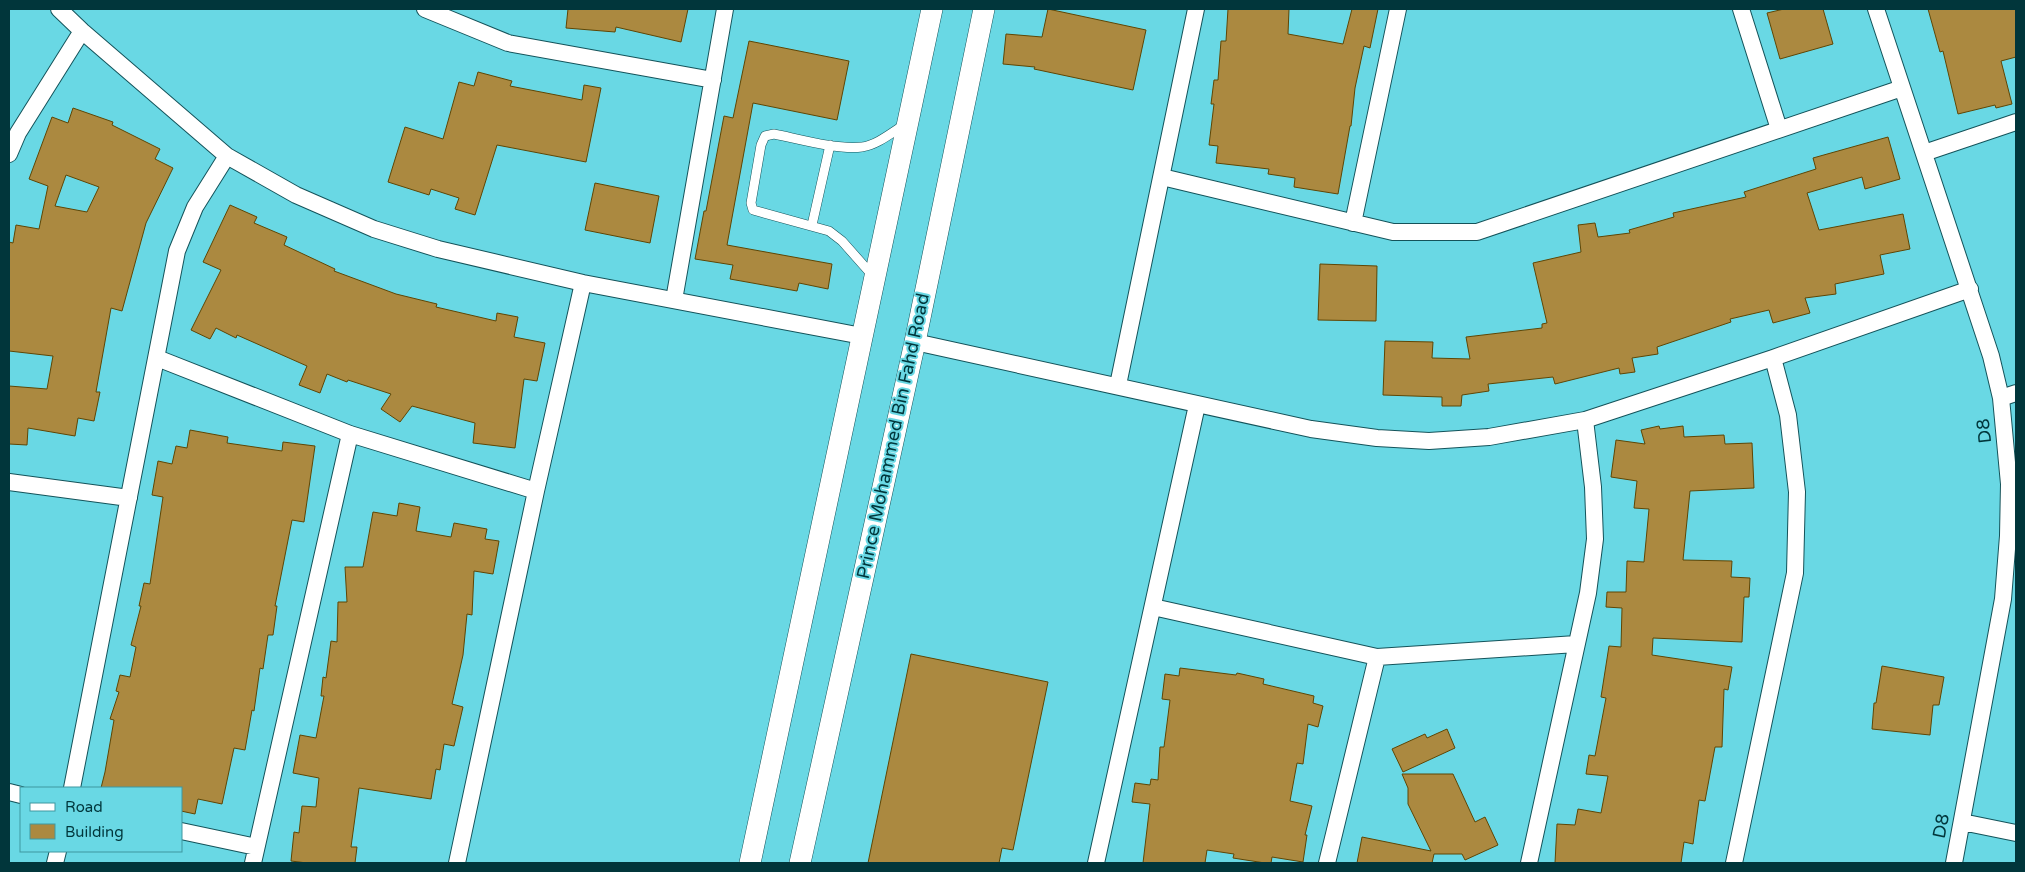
<svg xmlns="http://www.w3.org/2000/svg" width="2025" height="872" viewBox="0 0 2025 872" font-family="'Varela Round',sans-serif">
<rect width="100%" height="100%" fill="#69d8e4"/>
<path fill="#ab8940" stroke="#5f4604" fill-rule="evenodd" d="M 568,9 L 688,9 L 681,42 L 616,27 L 615,32 L 566,28 Z
M 1048,9 L 1146,30 L 1133,90 L 1034,69 L 1035,67 L 1003,64 L 1006,34 L 1042,37 Z
M 1228,9 L 1289,9 L 1288,34 L 1343,44 L 1352,9 L 1378,9 L 1370,48 L 1364,46 L 1355,88 L 1351,126 L 1350,126 L 1338,194 L 1294,187 L 1295,178 L 1268,174 L 1269,169 L 1216,163 L 1218,146 L 1209,145 L 1214,104 L 1211,104 L 1214,80 L 1218,80 L 1221,41 L 1226,41 Z
M 1784,9 L 1823,9 L 1833,44 L 1780,59 L 1767,13 Z
M 1928,9 L 2016,9 L 2016,57 L 2001,61 L 2012,104 L 1996,108 L 1995,105 L 1958,114 L 1943,51 L 1940,52 Z
M 749,41 L 849,61 L 837,120 L 753,103 L 727,245 L 832,264 L 828,289 L 799,283 L 797,291 L 730,279 L 733,265 L 695,259 L 704,211 L 706,211 L 724,116 L 733,118 Z
M 478,72 L 512,81 L 510,86 L 582,100 L 584,85 L 601,88 L 586,162 L 497,145 L 475,215 L 455,209 L 459,198 L 431,189 L 429,195 L 388,182 L 405,127 L 443,139 L 459,82 L 474,86 Z
M 73,108 L 113,122 L 112,125 L 160,149 L 155,159 L 173,168 L 146,223 L 122,311 L 111,308 L 96,392 L 100,392 L 94,421 L 78,418 L 75,436 L 28,428 L 27,445 L 9,444 L 9,386 L 47,389 L 53,356 L 9,351 L 9,242 L 13,243 L 16,225 L 39,229 L 48,186 L 29,179 L 52,117 L 68,123 ZM 66,175 L 99,187 L 87,212 L 55,206 Z
M 1888,137 L 1900,179 L 1865,189 L 1862,177 L 1807,193 L 1819,230 L 1903,214 L 1910,249 L 1880,255 L 1884,274 L 1835,284 L 1836,294 L 1805,298 L 1810,313 L 1773,323 L 1769,310 L 1730,319 L 1731,322 L 1657,347 L 1658,354 L 1632,358 L 1635,372 L 1620,374 L 1619,368 L 1555,384 L 1553,377 L 1488,384 L 1489,391 L 1462,395 L 1461,406 L 1442,406 L 1442,397 L 1383,395 L 1385,341 L 1433,342 L 1432,358 L 1470,359 L 1466,337 L 1542,328 L 1542,324 L 1547,323 L 1533,263 L 1581,252 L 1578,225 L 1595,223 L 1598,237 L 1630,233 L 1629,230 L 1674,217 L 1673,213 L 1746,197 L 1744,192 L 1816,169 L 1813,158 Z
M 595,183 L 659,196 L 650,243 L 585,230 Z
M 230,205 L 257,217 L 254,223 L 287,237 L 284,245 L 335,269 L 334,271 L 396,294 L 437,304 L 436,307 L 496,321 L 497,313 L 518,317 L 514,337 L 545,343 L 537,381 L 524,379 L 515,448 L 473,443 L 475,423 L 412,406 L 400,422 L 381,409 L 391,394 L 348,380 L 347,382 L 327,374 L 320,393 L 299,385 L 307,366 L 237,335 L 236,338 L 216,328 L 210,339 L 191,330 L 221,270 L 203,262 Z
M 1320,264 L 1377,266 L 1376,321 L 1318,320 Z
M 1659,426 L 1660,429 L 1683,426 L 1684,437 L 1724,435 L 1725,444 L 1752,443 L 1754,488 L 1690,491 L 1683,560 L 1732,561 L 1731,577 L 1750,578 L 1749,597 L 1744,597 L 1742,642 L 1653,638 L 1652,655 L 1732,667 L 1728,690 L 1724,689 L 1722,747 L 1715,747 L 1705,801 L 1699,800 L 1693,844 L 1684,842 L 1681,863 L 1555,863 L 1557,824 L 1575,825 L 1578,809 L 1601,813 L 1608,776 L 1586,774 L 1589,755 L 1595,756 L 1606,698 L 1601,697 L 1609,646 L 1621,647 L 1622,608 L 1606,607 L 1607,592 L 1626,592 L 1627,561 L 1644,562 L 1649,509 L 1634,508 L 1637,481 L 1611,477 L 1616,440 L 1645,444 L 1641,430 Z
M 190,430 L 228,437 L 227,443 L 282,451 L 283,442 L 315,446 L 304,522 L 292,520 L 275,606 L 277,606 L 273,635 L 268,635 L 263,669 L 260,668 L 254,711 L 252,710 L 245,750 L 234,748 L 222,804 L 198,799 L 195,814 L 181,811 L 181,788 L 101,788 L 105,772 L 114,720 L 110,719 L 119,692 L 116,691 L 120,675 L 130,677 L 136,647 L 131,645 L 141,606 L 139,606 L 144,583 L 150,584 L 163,497 L 152,495 L 158,461 L 172,464 L 176,446 L 187,448 Z
M 399,503 L 420,507 L 416,531 L 451,537 L 454,523 L 487,529 L 485,539 L 499,541 L 493,574 L 474,571 L 472,615 L 467,614 L 463,655 L 452,704 L 463,707 L 454,746 L 444,744 L 440,770 L 436,769 L 431,799 L 359,788 L 351,847 L 357,847 L 355,863 L 307,863 L 291,861 L 294,832 L 299,833 L 302,806 L 316,807 L 319,778 L 293,773 L 300,735 L 316,738 L 324,696 L 321,696 L 323,677 L 326,678 L 331,641 L 337,642 L 338,602 L 347,602 L 345,567 L 363,567 L 373,512 L 397,516 Z
M 911,654 L 1048,682 L 1013,850 L 1002,848 L 999,863 L 868,863 Z
M 1882,666 L 1944,677 L 1939,705 L 1933,705 L 1930,735 L 1872,729 L 1874,703 L 1876,703 Z
M 1180,668 L 1236,675 L 1237,673 L 1264,679 L 1263,684 L 1314,696 L 1313,703 L 1323,706 L 1318,727 L 1308,724 L 1303,764 L 1297,763 L 1290,801 L 1312,806 L 1305,835 L 1307,835 L 1303,862 L 1272,857 L 1271,863 L 1265,863 L 1233,858 L 1234,854 L 1207,850 L 1205,863 L 1143,863 L 1150,804 L 1132,802 L 1135,783 L 1150,785 L 1151,779 L 1158,780 L 1160,747 L 1164,747 L 1170,700 L 1162,699 L 1165,674 L 1179,676 Z
M 1447,729 L 1455,748 L 1403,772 L 1392,749 L 1425,734 L 1427,738 Z
M 1402,774 L 1453,774 L 1475,822 L 1485,817 L 1498,845 L 1465,860 L 1462,854 L 1434,854 L 1432,863 L 1357,863 L 1362,837 L 1431,851 L 1408,804 L 1408,788 Z"/>
<g fill="none" stroke-linecap="round" stroke-linejoin="round">
<g stroke="#14535a" stroke-width="10">
<path id="service" d="M 812,225 L 830,145
M 873,276 L 842,241 L 829,231 L 753,210 L 751,203 L 761,145 L 765,136 L 774,134 C 799,139 837,150 862,147 C 877,145 891,133 904,125"/>
</g>
<g stroke="#14535a" stroke-width="18">
<path id="minor" d="M 59,9 L 82,31 L 227,156 L 296,195 L 374,229 L 438,249 L 583,283 L 862,336
M 425,9 L 508,43 L 713,80
M 1741,9 L 1779,129
M 1876,9 L 1991,356 L 2001,398 L 2009,484 L 2008,536 L 2003,599 L 1954,863
M 1924,153 L 2016,122
M 9,154 L 18,133 L 82,31
M 1162,177 L 1393,232 L 1477,232 L 1902,88
M 1353,223 L 1398,9
M 674,300 L 725,9
M 915,342 L 1311,429 L 1377,438 L 1429,441 L 1489,437 L 1585,420 L 1773,358 L 1970,289
M 157,358 L 350,434 L 536,491
M 1118,385 L 1196,9
M 2001,398 L 2016,393
M 9,482 L 129,498
M 1153,607 L 1377,657 L 1576,644
M 72,788 L 177,251 L 195,207 L 227,156
M 9,792 L 21,795
M 1962,822 L 2016,833
M 181,831 L 256,847
M 55,863 L 58,851
M 253,863 L 350,434
M 457,863 L 536,491 L 583,283
M 1096,863 L 1197,405
M 1327,863 L 1377,657
M 1529,863 L 1588,593 L 1595,539 L 1593,487 L 1585,420
M 1734,863 L 1795,573 L 1797,492 L 1788,415 L 1773,358"/>
</g>
<g stroke="#14535a" stroke-width="22">
<path id="tertiary" d="M 750,863 L 932,9
M 800,863 L 915,342 L 984,9"/>
</g>
<use href="#service" stroke="#fff" stroke-width="9"/>
<use href="#minor" stroke="#fff" stroke-width="16"/>
<use href="#tertiary" stroke="#fff" stroke-width="21"/>
</g>
<g text-anchor="middle" dominant-baseline="central" stroke-width="4" stroke-linejoin="round" paint-order="stroke">
<g font-size="18" fill="#01363b" stroke="#69d8e4">
<text transform="translate(1984 431) rotate(-96)">D8</text>
<text transform="translate(893 436) rotate(-78)">Prince Mohammed Bin Fahd Road</text>
<text transform="translate(1941 826) rotate(-79)">D8</text>
</g>
</g>
<rect width="2025" height="872" fill="none" stroke="#01363b" stroke-width="20"/>
<rect x="20" y="787" width="162" height="65" fill="#69d8e4" stroke="#3f97a0"/>
<rect x="30" y="803" width="25" height="8" fill="#ffffff" stroke="#3f97a0"/>
<text x="65" y="812" font-size="15" fill="#01363b">Road</text>
<rect x="30" y="824" width="25" height="15" fill="#ab8940" stroke="#3f97a0"/>
<text x="65" y="837" font-size="15" fill="#01363b">Building</text>
</svg>
